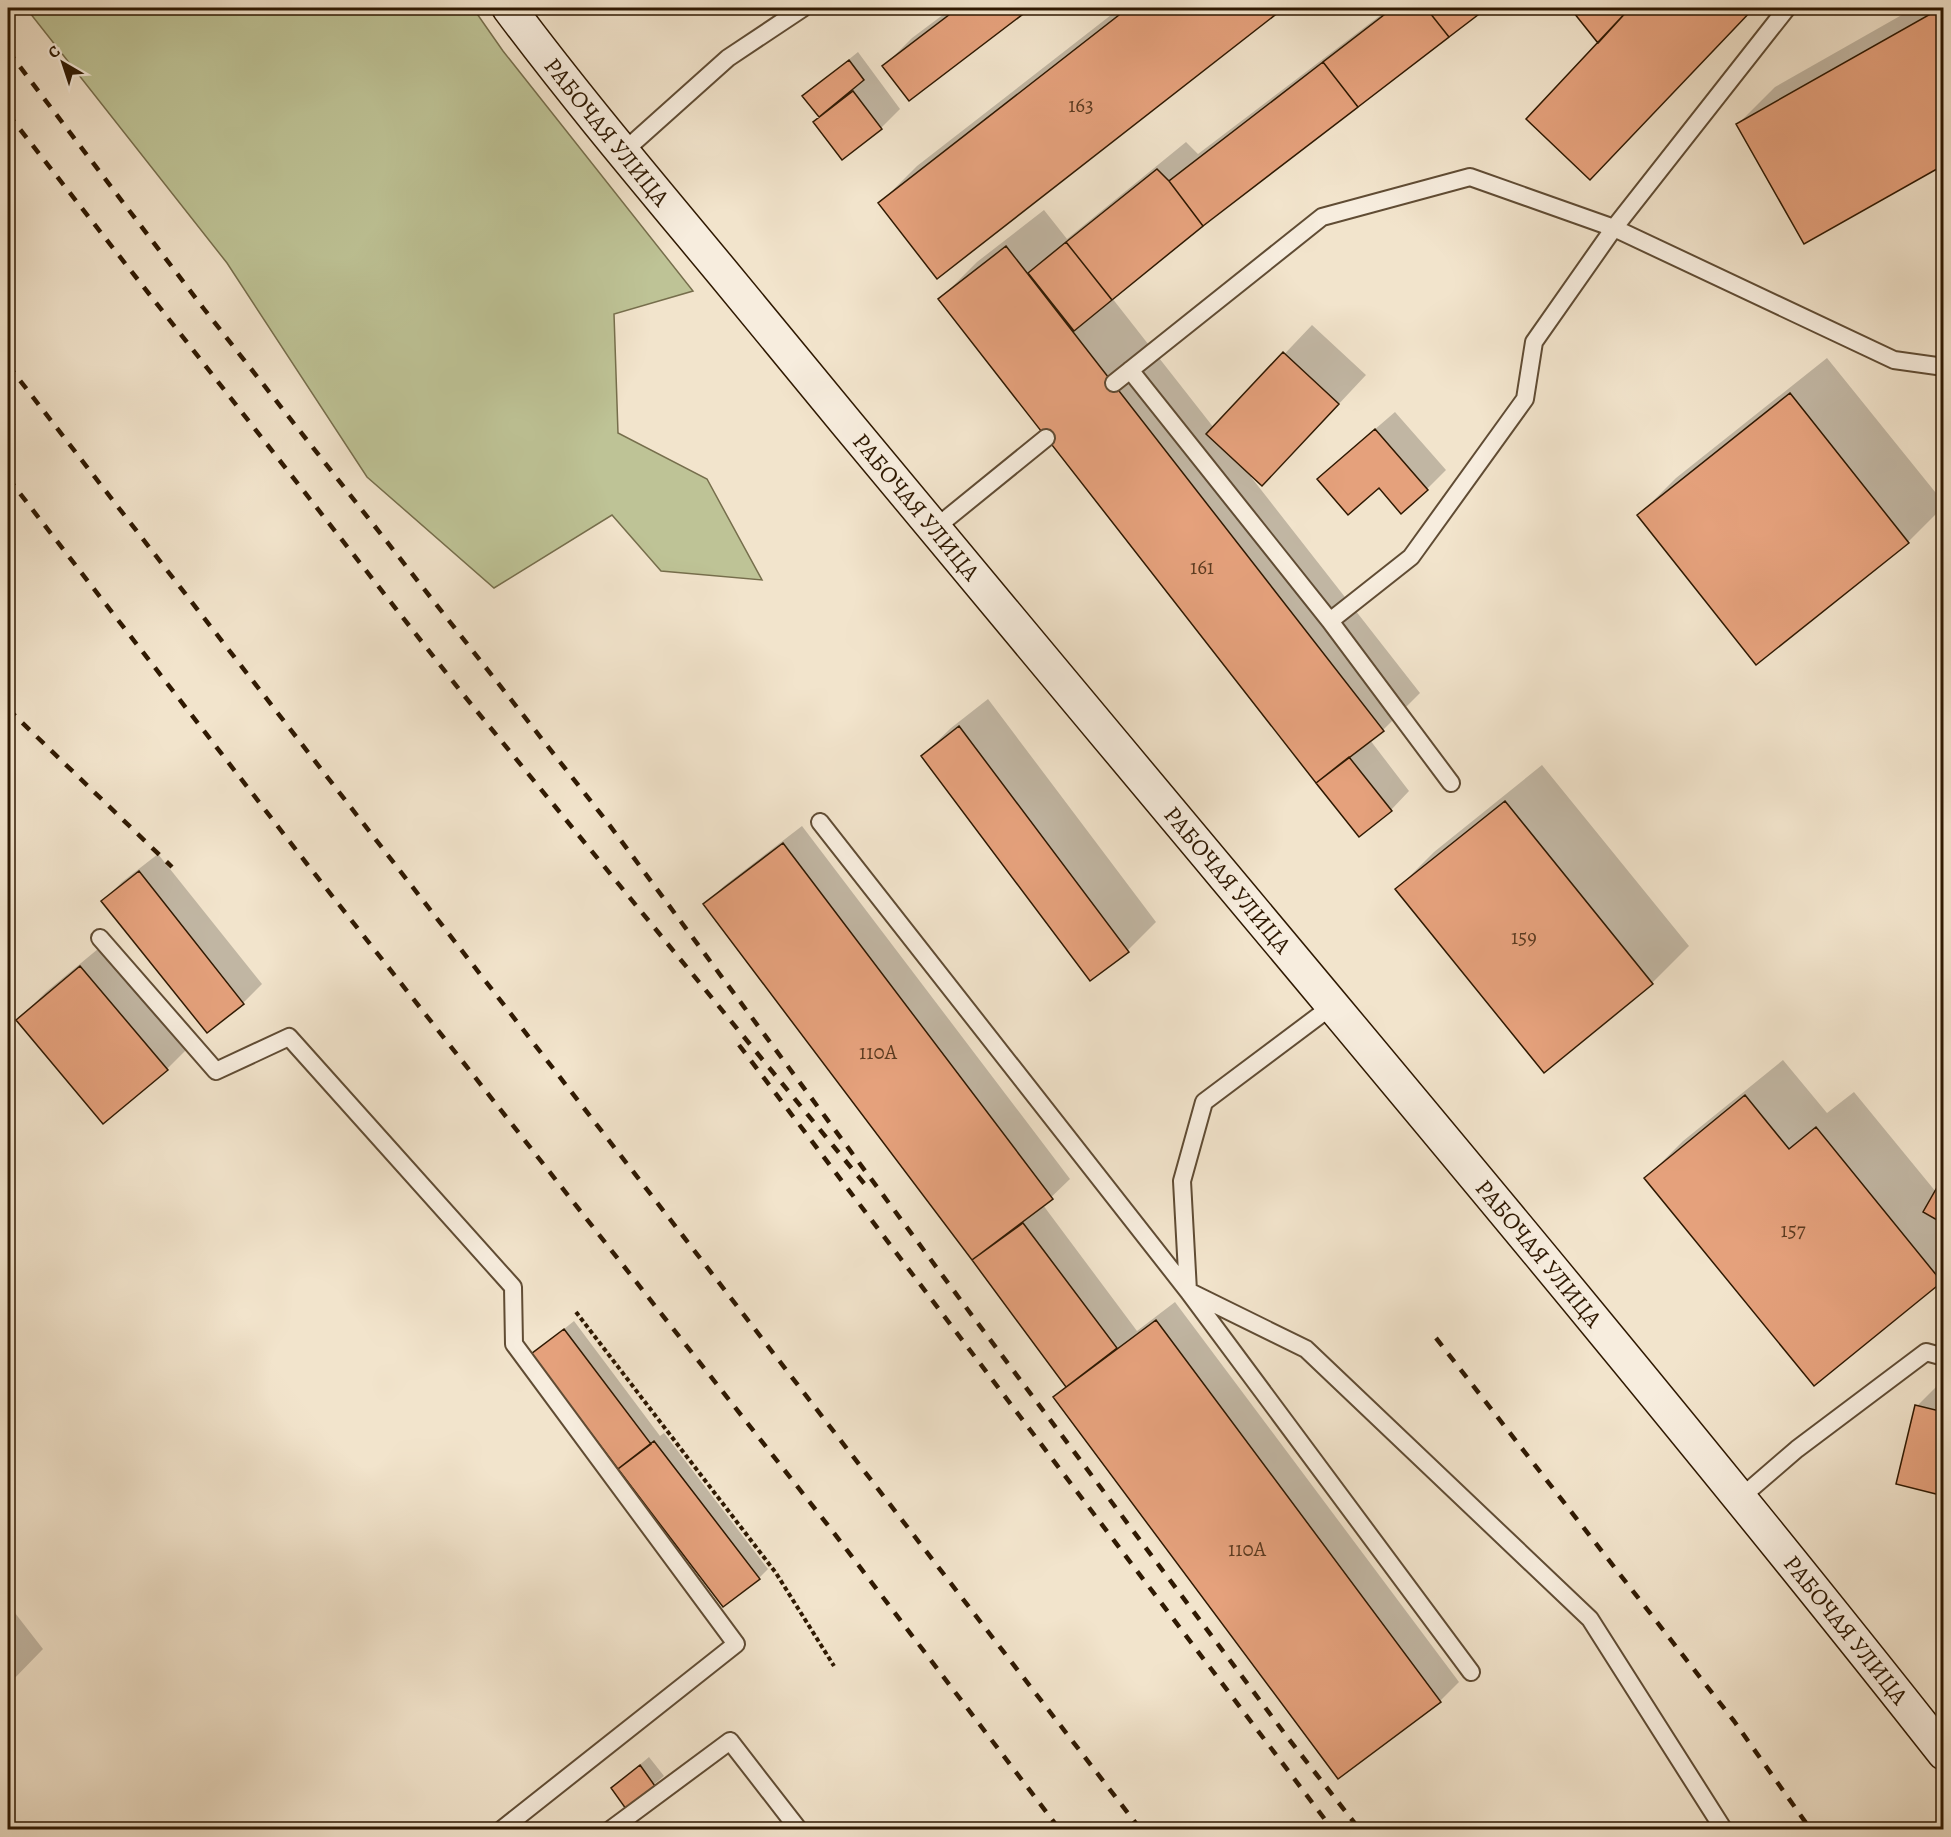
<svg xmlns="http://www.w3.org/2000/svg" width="1951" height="1837" viewBox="0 0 1951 1837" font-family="Alegreya,serif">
<rect width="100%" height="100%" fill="#f2e4cc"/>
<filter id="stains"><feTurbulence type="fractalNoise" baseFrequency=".00333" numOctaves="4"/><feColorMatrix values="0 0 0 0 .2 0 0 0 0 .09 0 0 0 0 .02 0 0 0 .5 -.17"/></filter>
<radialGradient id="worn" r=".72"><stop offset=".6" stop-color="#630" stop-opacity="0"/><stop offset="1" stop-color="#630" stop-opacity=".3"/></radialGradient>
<path fill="#bec396" stroke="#766e4c" stroke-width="1.5" d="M 26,8 L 473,8 L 503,51 L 693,291 L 614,314 L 618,433 L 707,479 L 762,580 L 661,571 L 612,515 L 494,588 L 367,477 L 227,263 Z"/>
<path fill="#0003" d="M 952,8 L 1028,8 L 910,99 L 884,66 L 912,38 Z
M 1120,8 L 1282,8 L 938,276 L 880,203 L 917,166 Z
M 1390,8 L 1484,8 L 1203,225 L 1112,298 L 1214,428 L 1312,325 L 1366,375 L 1290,456 L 1251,477 L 1420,693 L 1383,730 L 1370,740 L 1409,791 L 1391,810 L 940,299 L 977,262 L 1044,210 L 1067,239 L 1186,142 L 1198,154 Z
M 1572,8 L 1753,8 L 1618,149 L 1600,43 Z
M 1914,8 L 1944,8 L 1944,163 L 1738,124 L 1775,87 Z
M 858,52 L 900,109 L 881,128 L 820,117 L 804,96 Z
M 1827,358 L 1944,503 L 1944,506 L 1908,542 L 1757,663 L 1639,515 L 1676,478 Z
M 1395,412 L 1446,470 L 1427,489 L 1319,479 L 1338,461 Z
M 988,699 L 1156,922 L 1128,950 L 922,756 L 951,728 Z
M 1542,765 L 1689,946 L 1652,983 L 1544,1071 L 1397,889 L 1434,852 Z
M 802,826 L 1070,1179 L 1043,1205 L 1137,1331 L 1175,1302 L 1459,1682 L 1440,1701 L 1055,1397 L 1067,1385 L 705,905 L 724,886 Z
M 158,854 L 262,984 L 243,1003 L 207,1031 L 103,901 L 122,882 Z
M 110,939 L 195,1041 L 167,1069 L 18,1020 L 46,992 Z
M 1783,1060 L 1827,1113 L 1854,1092 L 1936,1192 L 1944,1178 L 1944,1278 L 1815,1384 L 1646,1178 L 1683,1141 Z
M 574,1321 L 660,1436 L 664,1433 L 768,1569 L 759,1578 L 533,1354 Z
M 1944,1379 L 1944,1495 L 1917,1406 Z
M 8,1604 L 43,1649 L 8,1685 Z
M 649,1757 L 664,1776 L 627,1807 L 612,1788 Z"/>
<path fill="#e5a17c" stroke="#2f1902" stroke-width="1.5" d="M 958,8 L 1031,8 L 909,101 L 882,66 Z
M 1128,8 L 1284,8 L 937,279 L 878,203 Z
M 1393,8 L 1426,8 L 1449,37 L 1358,107 L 1323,62 Z
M 1426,8 L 1487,8 L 1449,37 Z
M 1570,8 L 1630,8 L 1598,43 Z
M 1630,8 L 1754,8 L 1590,180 L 1526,119 Z
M 1941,8 L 1944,8 L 1944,165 L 1804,244 L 1736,124 Z
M 849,60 L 864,80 L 819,117 L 802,96 Z
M 1323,62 L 1358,107 L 1203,226 L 1169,181 Z
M 853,91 L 882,129 L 842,160 L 813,122 Z
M 1157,169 L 1169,181 L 1203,226 L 1112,300 L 1066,242 Z
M 1066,242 L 1112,300 L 1074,331 L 1028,273 Z
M 1006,246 L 1384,731 L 1316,783 L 938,299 Z
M 1283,352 L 1339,404 L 1262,486 L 1206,434 Z
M 1790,393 L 1909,543 L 1756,665 L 1637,515 Z
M 1375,429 L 1428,490 L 1401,514 L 1379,488 L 1348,515 L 1317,479 Z
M 959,726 L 1129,952 L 1090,981 L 921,756 Z
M 1349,757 L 1392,811 L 1359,837 L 1316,783 Z
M 1505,801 L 1653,984 L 1544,1073 L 1395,889 Z
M 783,843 L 1053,1199 L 972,1260 L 703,904 Z
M 139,871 L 244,1004 L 207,1033 L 101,901 Z
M 80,966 L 168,1070 L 103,1124 L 16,1020 Z
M 1745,1095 L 1789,1149 L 1816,1127 L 1942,1282 L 1814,1386 L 1644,1178 Z
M 1944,1175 L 1944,1224 L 1923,1212 Z
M 1023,1223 L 1117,1348 L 1066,1387 L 972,1260 Z
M 1156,1320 L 1441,1702 L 1338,1779 L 1053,1397 Z
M 564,1329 L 651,1444 L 618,1469 L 531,1354 Z
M 1915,1405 L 1944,1412 L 1944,1496 L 1896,1484 Z
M 654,1441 L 760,1579 L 723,1607 L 618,1469 Z
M 640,1765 L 655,1786 L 626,1809 L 611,1788 Z"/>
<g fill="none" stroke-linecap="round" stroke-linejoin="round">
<g stroke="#604c34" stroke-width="20">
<path id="lane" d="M 623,152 L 728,58 L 803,8
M 1130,370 L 1330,621 L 1451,783
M 1114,383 L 1322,217 L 1470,177 L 1614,228 L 1787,8
M 934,529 L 1046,438
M 1330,621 L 1411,557 L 1525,399 L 1534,342 L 1614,228 L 1894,360 L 1944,367
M 820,822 L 1188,1291 L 1306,1349 L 1590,1619 L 1724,1830
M 100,938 L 216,1071 L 289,1037 L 513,1287 L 514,1344 L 736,1644 L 501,1830
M 1332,1006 L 1204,1102 L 1182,1181 L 1188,1291 L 1471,1672
M 1739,1499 L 1797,1449 L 1926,1352 L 1944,1357
M 610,1830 L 730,1741 L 799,1830"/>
</g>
<g stroke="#2f1902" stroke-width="36">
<g id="secondary">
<path id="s1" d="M 509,8 C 577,99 650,185 723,273 C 814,384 906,495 998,605 C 1315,986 1637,1364 1944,1753"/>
</g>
</g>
<path stroke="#2f1902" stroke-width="4" stroke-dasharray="4.5 3" stroke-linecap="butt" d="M 576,1312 L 776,1573 L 834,1666"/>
<use href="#lane" stroke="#f7edde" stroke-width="16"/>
<use href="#secondary" stroke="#f7edde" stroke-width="33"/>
<path stroke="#2f1902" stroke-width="4.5" stroke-dasharray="10 10" stroke-linecap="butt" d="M 8,51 L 204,309 L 608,823 L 968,1310 L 1288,1738 L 1360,1830
M 8,114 L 462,693 L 867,1187
M 8,365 L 683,1236 L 1141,1830
M 8,478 L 307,864 L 834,1533 L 1060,1830
M 8,709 L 172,867
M 739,1045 L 1333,1830
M 1436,1338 L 1734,1721 L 1811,1830"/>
</g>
<g text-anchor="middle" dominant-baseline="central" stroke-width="4.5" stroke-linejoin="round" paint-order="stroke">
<g font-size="21" fill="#5c3b20">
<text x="1081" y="105">163</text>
<text x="1202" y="567">161</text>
<text x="1524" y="937">159</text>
<text x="878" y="1052">110А</text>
<text x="1793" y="1230">157</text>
<text x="1247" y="1549">110А</text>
</g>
<g font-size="24" fill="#2f1902" stroke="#f7edde">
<text stroke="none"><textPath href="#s1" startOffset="158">РАБОЧАЯ УЛИЦА</textPath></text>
<text stroke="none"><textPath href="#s1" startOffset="644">РАБОЧАЯ УЛИЦА</textPath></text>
<text stroke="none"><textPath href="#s1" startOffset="1130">РАБОЧАЯ УЛИЦА</textPath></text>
<text stroke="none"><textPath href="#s1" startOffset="1616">РАБОЧАЯ УЛИЦА</textPath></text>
<text stroke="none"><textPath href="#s1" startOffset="2102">РАБОЧАЯ УЛИЦА</textPath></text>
</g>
</g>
<rect width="1951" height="1837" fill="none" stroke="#f2e4cc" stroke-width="30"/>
<rect x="9" y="9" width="1933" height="1819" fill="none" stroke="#2f1902" stroke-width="3"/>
<rect x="15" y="15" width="1921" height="1807" fill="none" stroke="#2f1902" stroke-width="1.5"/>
<g transform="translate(63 63) rotate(321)" stroke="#f7edde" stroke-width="4.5" paint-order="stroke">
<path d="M0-4.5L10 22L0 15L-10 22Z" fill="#2f1902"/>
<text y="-9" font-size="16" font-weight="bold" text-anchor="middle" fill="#2f1902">С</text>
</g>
<rect width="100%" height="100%" filter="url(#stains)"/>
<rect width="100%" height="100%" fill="url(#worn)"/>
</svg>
